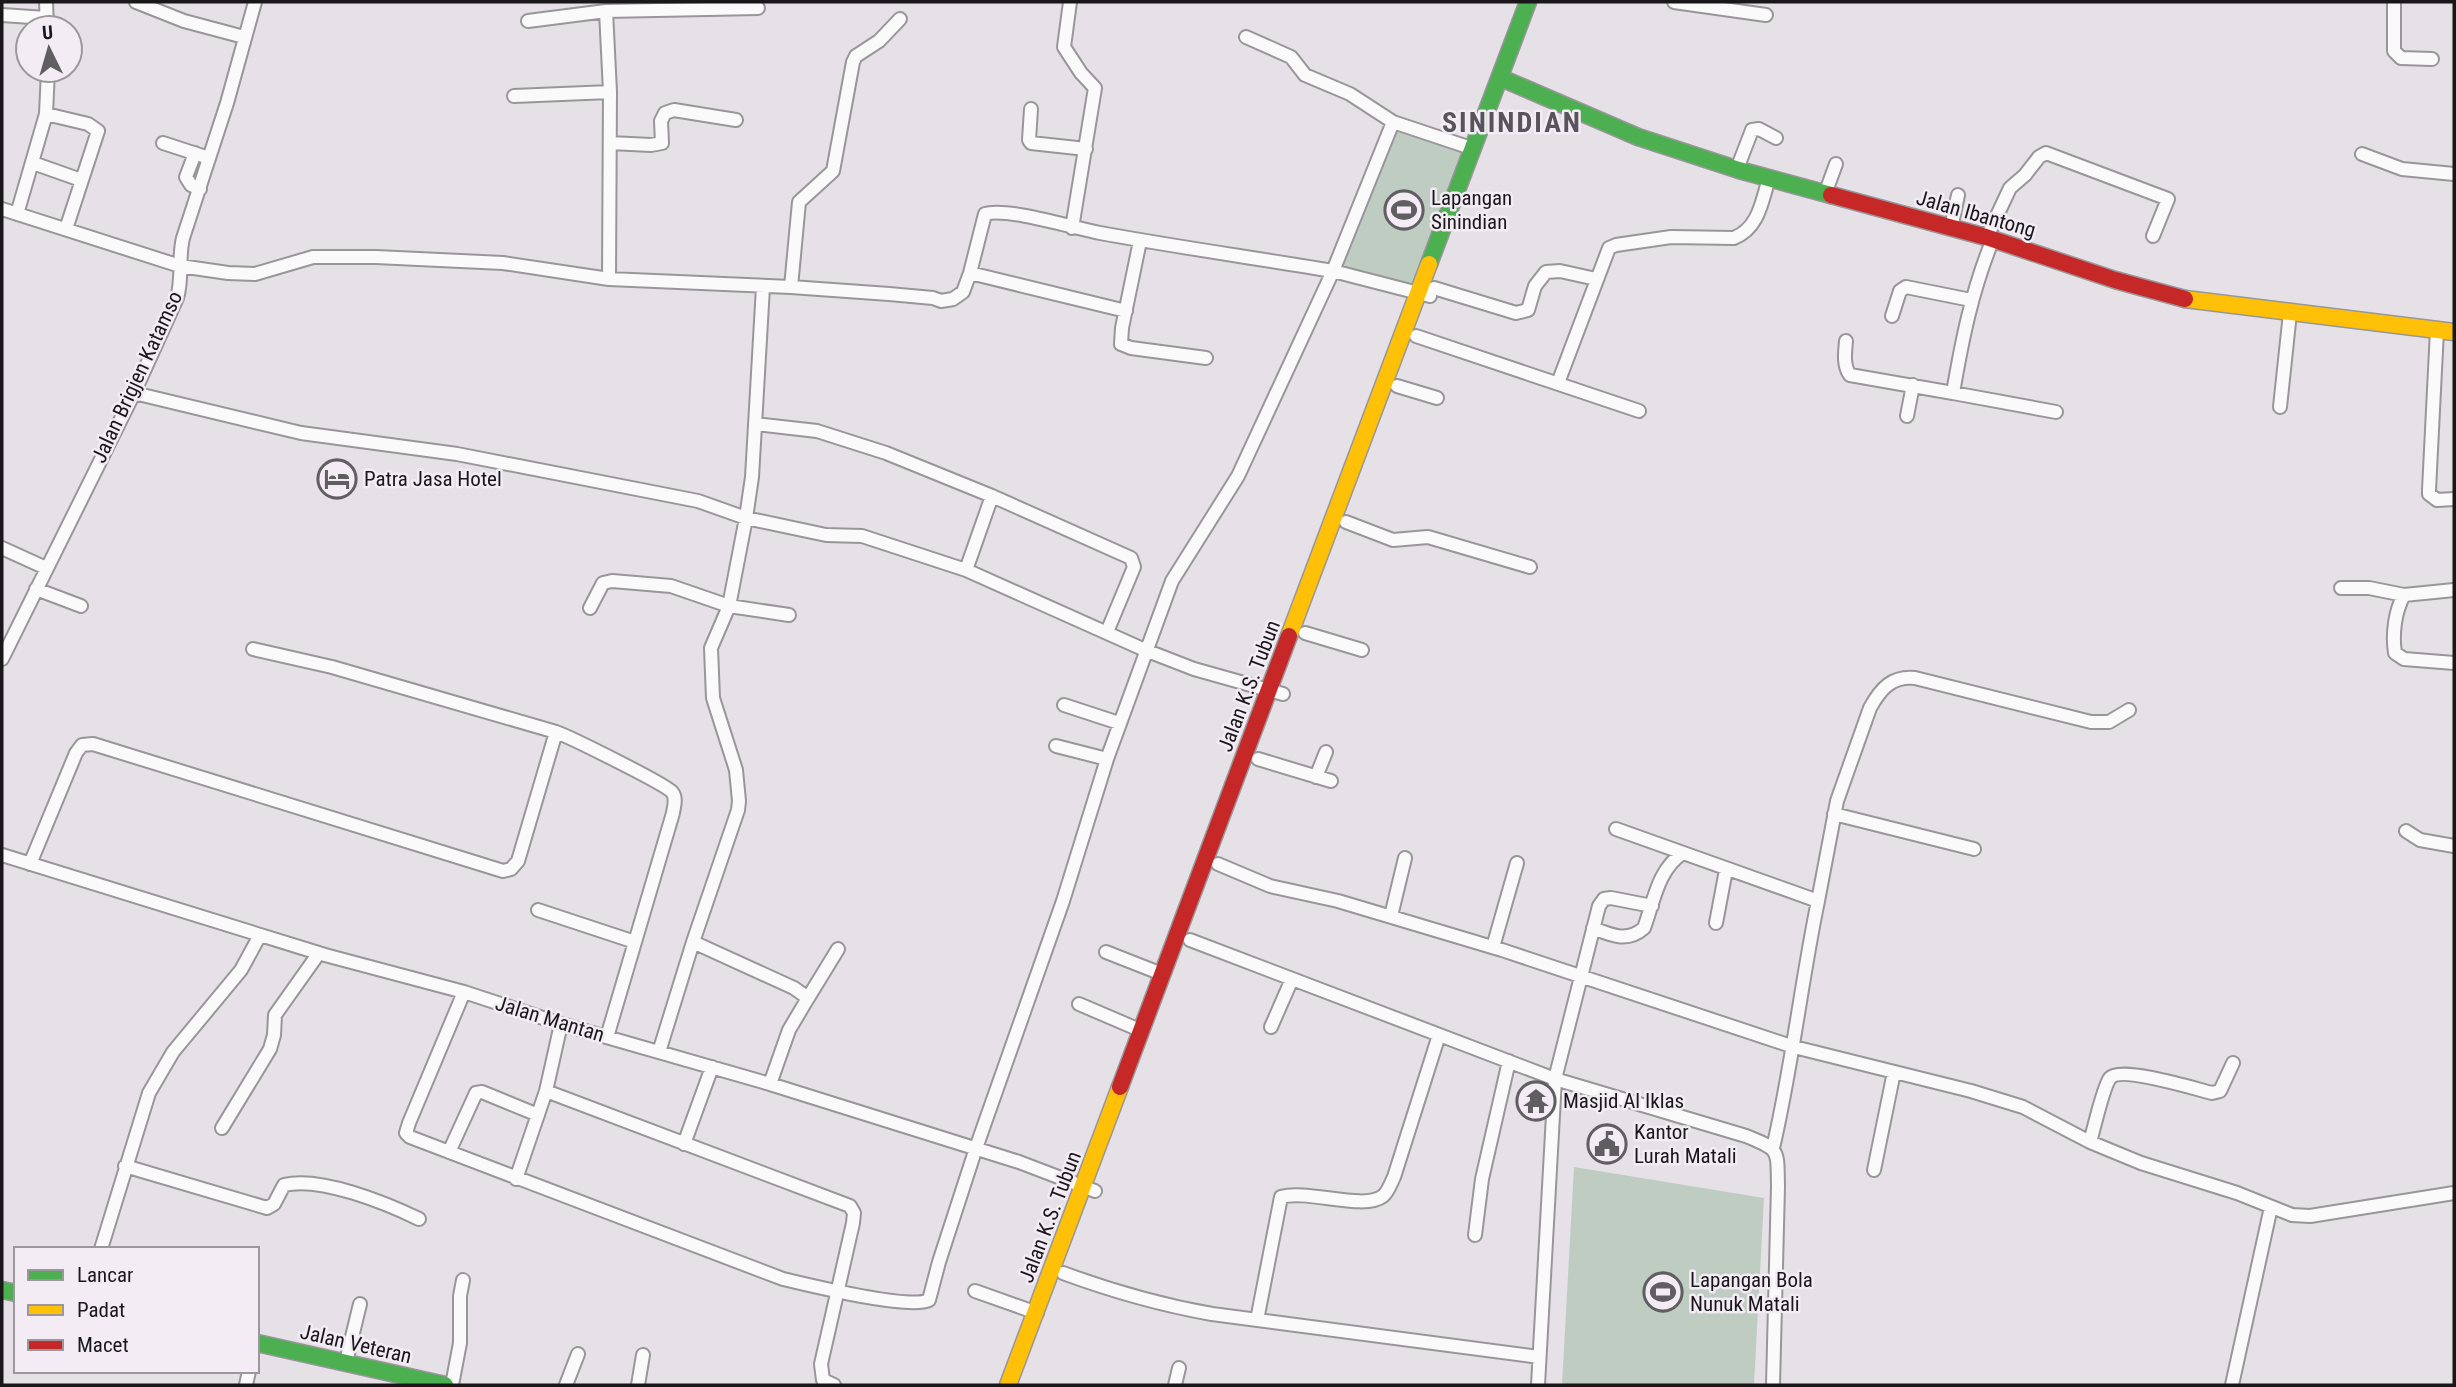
<svg xmlns="http://www.w3.org/2000/svg" width="2456" height="1387" viewBox="0 0 2456 1387" font-family="'Roboto Condensed',sans-serif">
<rect width="100%" height="100%" fill="#e5e1e6"/>
<path fill="#beccc2" d="M 1392,130 L 1466,154 L 1416,287 L 1342,267 Z
M 1574,1167 L 1764,1198 L 1754,1385 L 1562,1385 Z"/>
<g fill="none" stroke-linecap="round" stroke-linejoin="round">
<g stroke="#99969a" stroke-width="16">
<path id="street" d="M 46,2 L 47,28
M 136,2 L 184,21 L 244,37
M 1070,2 L 1064,47 L 1081,73 L 1095,88 L 1072,228
M 1674,2 L 1766,15
M 2394,2 L 2394,51 L 2401,58 L 2432,59
M 606,11 L 610,92 L 609,279
M 2,15 L 46,18
M 528,21 L 606,11 L 758,8
M 1246,37 L 1291,57 L 1305,75 L 1350,94 L 1393,122
M 514,96 L 610,92
M 1031,109 L 1029,140 L 1031,143 L 1086,149
M 46,114 L 88,124 L 98,131 L 66,229
M 163,143 L 209,158
M 610,143 L 651,145 L 662,143 L 661,121 L 665,113 L 674,110 L 736,120
M 195,153 L 186,177 L 191,185 L 200,189
M 2362,154 L 2402,169 L 2454,174
M 33,163 L 81,180
M 1737,169 L 1752,130 L 1759,129 L 1776,138
M 1825,194 L 1836,164
M 2,209 L 180,266 L 228,273 L 255,274 L 313,257 L 376,257 L 503,263 L 609,279 L 791,287 L 889,294 L 933,298 L 941,301 L 953,299 L 963,292 L 970,273 L 985,214 C 1007,207 1074,228 1100,233 C 1177,247 1255,258 1333,271 L 1238,476 L 1172,581 L 1107,759 L 1063,901 L 976,1148 L 939,1262 L 929,1300 C 909,1310 809,1285 783,1279 L 410,1137 L 406,1133 L 409,1123 L 464,992
M 17,214 L 46,114 L 48,70
M 1951,228 L 1958,195
M 1987,237 L 2010,188 L 2025,175 L 2039,157 L 2046,153 L 2168,199 L 2153,236
M 1993,239 C 1972,290 1962,340 1953,393 L 2056,412
M 1140,241 L 1122,328 L 1121,344 L 1131,348 L 1206,358
M 970,273 L 1126,311
M 791,287 L 799,202 L 833,171 L 853,62 L 856,56 L 879,41 L 900,19
M 1434,288 L 1516,313 L 1528,310 L 1535,286 L 1546,272 L 1560,271 L 1596,279
M 1430,296 L 1333,271 L 1393,122 L 1474,149
M 1892,316 L 1900,291 L 1906,287 L 1971,300
M 2437,330 L 2429,490 L 2429,494 L 2437,500 L 2454,499
M 1416,336 L 1639,411
M 1846,341 C 1845,352 1843,366 1850,375 L 1953,393
M 1558,383 L 1609,248 L 1616,245 L 1671,237 L 1734,238 C 1759,228 1762,201 1769,178
M 1397,386 L 1437,398
M 134,393 L 301,433 L 457,454 L 698,501 L 746,518 L 826,535 L 862,536 L 966,570 L 1145,650 L 1194,669 L 1283,694
M 2280,407 L 2290,313
M 1907,416 L 1913,385
M 755,424 L 817,431 L 886,453 L 992,496 L 1131,558 L 1134,567 L 1107,632
M 1346,522 L 1393,540 L 1428,537 L 1530,567
M 2,548 L 46,568
M 966,570 L 992,496
M 2341,588 L 2369,588 L 2404,595
M 36,589 L 81,606
M 2454,590 L 2404,595 C 2395,611 2392,634 2395,653 L 2404,659 L 2454,663
M 590,608 L 603,583 L 612,581 L 671,586 L 729,606 L 789,615
M 1305,633 L 1362,650
M 2,659 L 134,393 L 177,298 C 183,278 178,258 183,238 L 227,103 L 255,2
M 1064,705 L 1119,723
M 556,732 C 570,737 665,784 672,792 C 677,798 674,806 673,813 L 635,942
M 1056,746 L 1107,759
M 1258,759 L 1331,781
M 1316,777 L 1326,752
M 1834,814 L 1974,849
M 1616,829 L 1818,901 C 1801,983 1792,1067 1773,1148
M 2406,831 L 2420,840 L 2454,846
M 2,855 L 325,955 L 464,992 L 561,1024 L 770,1084 L 1019,1162 L 1095,1191
M 30,864 L 76,753 L 82,745 L 93,744 L 503,871 L 511,869 L 518,861 L 556,732 L 332,667 L 253,649
M 1218,864 L 1270,886 L 1338,901 L 1502,950 L 1794,1047 L 1971,1091 L 2023,1107 L 2090,1142 L 2141,1163 L 2237,1193 L 2292,1215 L 2310,1216 L 2454,1193
M 1818,901 L 1837,801 L 1870,708 C 1881,688 1892,676 1915,678 L 2091,722 L 2109,722 L 2129,710
M 538,910 L 635,942 L 607,1037
M 1391,916 L 1405,858
M 1716,923 L 1726,870
M 1593,928 C 1611,935 1627,943 1644,928 C 1654,901 1658,869 1683,853
M 1190,940 L 1555,1079 L 1746,1136 C 1781,1150 1777,1150 1778,1186 L 1773,1385
M 693,942 L 794,988 L 808,998 L 789,1030 L 770,1084
M 1493,947 L 1517,863
M 1106,952 L 1162,974
M 808,998 L 838,949
M 1079,1004 L 1142,1031
M 1271,1027 L 1292,979
M 659,1052 L 693,942 L 738,810 L 739,801 L 736,770 L 713,698 L 711,648 L 729,606 L 746,518 L 752,477 L 763,287
M 546,1091 L 561,1024
M 222,1128 L 270,1049 L 274,1035 L 275,1015 L 319,953
M 2090,1142 C 2094,1129 2103,1087 2110,1078 C 2121,1066 2196,1089 2212,1093 L 2220,1091 L 2233,1063
M 684,1144 L 712,1067
M 449,1152 L 476,1093 L 482,1092 L 538,1115
M 125,1166 L 267,1208 L 274,1204 L 284,1185 C 320,1176 386,1203 419,1219
M 1874,1170 L 1894,1072
M 516,1179 L 546,1091 L 850,1206 L 854,1213 L 853,1223 L 821,1364 L 823,1380 L 834,1385
M 1475,1235 L 1482,1179 L 1509,1061
M 101,1249 L 149,1093 L 173,1052 L 241,970 L 260,935
M 1063,1273 C 1112,1291 1161,1305 1212,1314 L 1539,1357
M 975,1291 L 1037,1313
M 1257,1320 L 1281,1197 C 1307,1189 1364,1211 1383,1196 C 1388,1192 1391,1183 1394,1177 L 1439,1035
M 346,1362 L 360,1304
M 246,1385 L 249,1371
M 452,1385 L 460,1343 L 460,1296 L 463,1280
M 566,1385 L 578,1354
M 638,1385 L 643,1355
M 1175,1385 L 1179,1368
M 1538,1385 L 1555,1079 L 1599,906 L 1604,899 L 1611,898 L 1652,906
M 2232,1385 L 2271,1207"/>
</g>
<g stroke="#99969a" stroke-width="19">
<path id="fast" d="M 1501,78 L 1638,137 L 1739,170 L 1831,195
M 1429,264 L 1528,2
M 2,1290 L 16,1293
M 257,1343 L 445,1385"/>
</g>
<g stroke="#99969a" stroke-width="19">
<path id="slow" d="M 2185,299 L 2454,332
M 1289,636 L 1429,264
M 1008,1385 L 1120,1087"/>
</g>
<g stroke="#99969a" stroke-width="19">
<path id="jam" d="M 1831,195 L 1986,237 L 2115,280 L 2185,299
M 1120,1087 L 1289,636"/>
</g>
<use href="#street" stroke="#fbfafb" stroke-width="12"/>
<use href="#fast" stroke="#4caf50" stroke-width="16"/>
<use href="#slow" stroke="#ffc107" stroke-width="16"/>
<use href="#jam" stroke="#c62828" stroke-width="16"/>
</g>
<defs>
<g id="stadium-ring" transform="scale(2.0125)"><circle r="9.5" fill="#f3ecf5" stroke="#605e61" stroke-width="1.5"/><path d="M0-5a6.5 5 0 1 0 0 10a6.5 5 0 1 0 0-10ZM-3.5-1.8h7v3.6h-7Z" fill="#605e61"/></g>
<g id="hotel-ring" transform="scale(2.0125)"><circle r="9.5" fill="#f3ecf5" stroke="#605e61" stroke-width="1.5"/><path d="M-6-4.5h1.5V1H6V5H4.5V3h-9V5H-6ZM-4 0a1.8 1.8 0 1 1 3.6 0ZM.5 0V-2.5h3Q6-2.5 6 0Z" fill="#605e61"/></g>
<g id="temple-ring" transform="scale(2.0125)"><circle r="9.5" fill="#f3ecf5" stroke="#605e61" stroke-width="1.5"/><path d="M0-6L5-2H3V0L6.5 2.5H4V6H1.5V3h-3V6H-4V2.5H-6.5L-3 0V-2H-5Z" fill="#605e61"/></g>
<g id="civic-ring" transform="scale(2.0125)"><circle r="9.5" fill="#f3ecf5" stroke="#605e61" stroke-width="1.5"/><path d="M-.6-6.5H3V-4.5H.6V-3L4-1V1h2V6H-6V1h2V-1L-.6-3ZM-1.2 2.5V6h2.4V2.5Z" fill="#605e61"/></g>
</defs>
<g fill-rule="evenodd">
<use href="#stadium-ring" x="1404" y="210"/>
<use href="#hotel-ring" x="337" y="479"/>
<use href="#temple-ring" x="1536" y="1101"/>
<use href="#civic-ring" x="1607" y="1144"/>
<use href="#stadium-ring" x="1663" y="1292"/>
</g>
<g text-anchor="middle" dominant-baseline="central" stroke-width="5" stroke-linejoin="round" paint-order="stroke">
<g font-size="21" fill="#19171a" stroke="#f3ecf5" text-anchor="start">
<text x="1431" y="198">Lapangan<tspan x="1431" dy="24">Sinindian</tspan></text>
<text x="364" y="479">Patra Jasa Hotel</text>
<text x="1563" y="1101">Masjid Al Iklas</text>
<text x="1634" y="1132">Kantor<tspan x="1634" dy="24">Lurah Matali</tspan></text>
<text x="1690" y="1280">Lapangan Bola<tspan x="1690" dy="24">Nunuk Matali</tspan></text>
</g>
<g font-size="21" fill="#19171a" stroke="#f3ecf5">
<text transform="translate(1976 214) rotate(16)">Jalan Ibantong</text>
<text transform="translate(137 377) rotate(-65)">Jalan Brigjen Katamso</text>
<text transform="translate(1249 686) rotate(-69)">Jalan K.S. Tubun</text>
<text transform="translate(550 1019) rotate(17)">Jalan Mantan</text>
<text transform="translate(1050 1217) rotate(-69)">Jalan K.S. Tubun</text>
<text transform="translate(356 1344) rotate(13)">Jalan Veteran</text>
</g>
<g font-size="28" font-weight="bold" letter-spacing="2" fill="#59535b" stroke="#f3ecf5">
<text x="1512" y="122">SININDIAN</text>
</g>
</g>
<rect width="2456" height="1387" fill="none" stroke="#19171a" stroke-width="7"/>
<rect x="14" y="1247" width="245" height="126" fill="#f3ecf5" stroke="#9c979d" stroke-width="2"/>
<rect x="28" y="1270" width="35" height="10" fill="#4caf50" stroke="#9c979d" stroke-width="2"/>
<text x="77" y="1282" font-size="21" fill="#19171a">Lancar</text>
<rect x="28" y="1305" width="35" height="10" fill="#ffc107" stroke="#9c979d" stroke-width="2"/>
<text x="77" y="1317" font-size="21" fill="#19171a">Padat</text>
<rect x="28" y="1340" width="35" height="10" fill="#c62828" stroke="#9c979d" stroke-width="2"/>
<text x="77" y="1352" font-size="21" fill="#19171a">Macet</text>
<g transform="translate(49 49) rotate(355)"><circle r="33" fill="#f3ecf5" stroke="#9c979d" stroke-width="2"/>
<path d="M0-5L12 26L0 18L-12 26Z" fill="#605e61"/>
<text y="-10" font-size="19" font-weight="bold" text-anchor="middle" fill="#19171a">U</text>
</g>
</svg>
